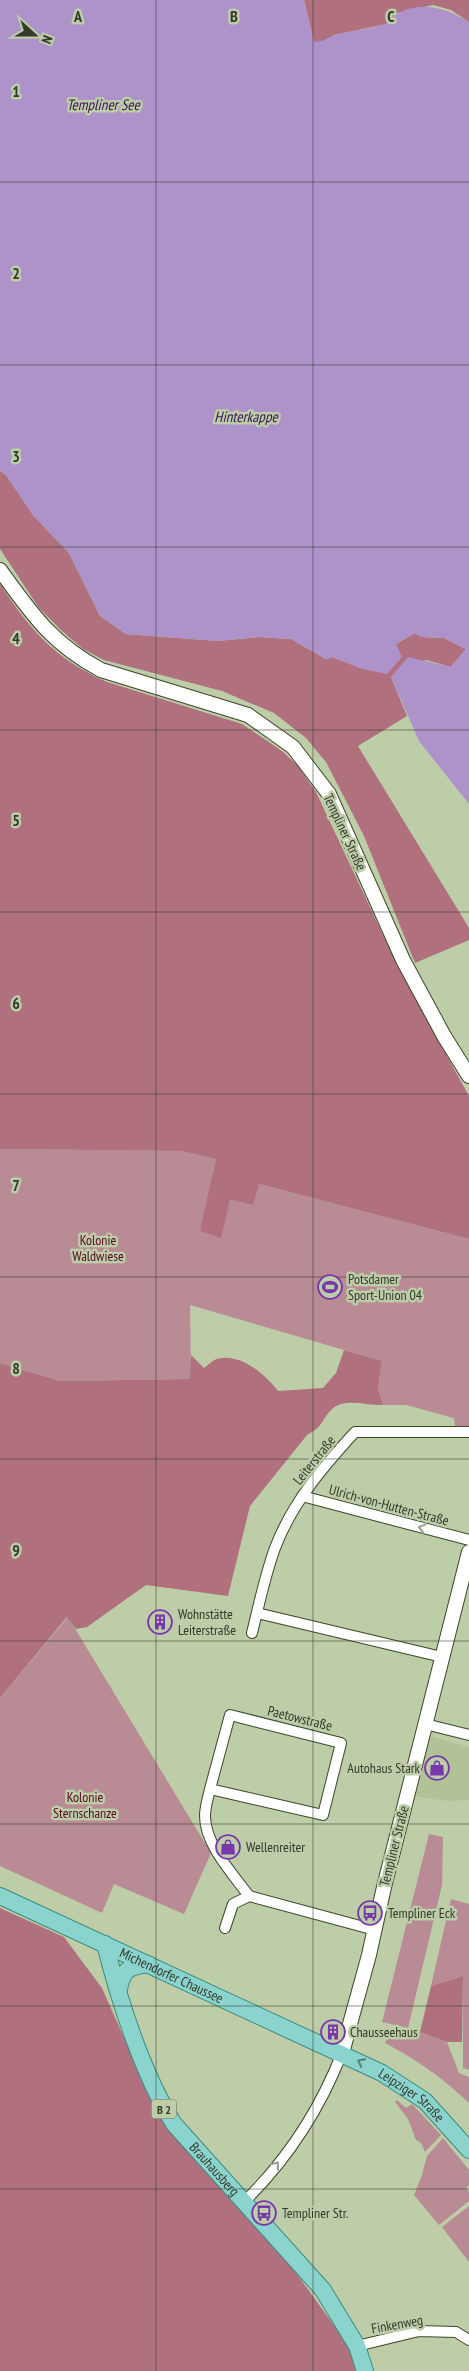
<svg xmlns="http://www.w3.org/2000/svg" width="469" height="2371" viewBox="0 0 469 2371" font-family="'PT Sans Narrow',sans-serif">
<rect width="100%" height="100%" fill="#bdcda8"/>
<path fill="#b0c296" d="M 430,1736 L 469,1747 L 469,1800 L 447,1801 L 415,1796 Z"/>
<path fill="#b98b94" d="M 0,1149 L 183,1151 L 216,1159 L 213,1172 L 469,1239 L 469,1426 L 455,1426 L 454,1418 L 406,1405 L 383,1405 L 378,1388 L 382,1361 L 190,1305 L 191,1379 L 60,1381 L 0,1363 Z
M 68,1617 L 211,1853 L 184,1914 L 114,1884 L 102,1913 L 0,1866 L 0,1698 Z
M 429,1834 L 443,1837 L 442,1885 L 408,2028 L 382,2022 Z
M 451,1899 L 469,1904 L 469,2070 L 463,2068 L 463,1976 L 431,1986 Z
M 392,2028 L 410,2036 L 417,2031 L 447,2042 L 459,2073 L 469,2077 L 469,2103 C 443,2078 417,2060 385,2043 Z
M 397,2100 L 406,2108 L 412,2104 L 441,2135 L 425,2152 L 421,2143 L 416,2140 L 408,2119 L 395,2102 Z
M 443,2138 L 469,2170 L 469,2185 L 466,2188 L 469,2192 L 469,2201 L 439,2225 L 414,2195 L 422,2175 L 427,2156 Z
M 469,2206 L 469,2262 L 442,2227 Z"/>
<path fill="#b0707e" d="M 304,0 L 469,0 L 469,22 L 451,10 L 433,5 L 397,13 L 387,24 L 334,35 L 323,42 L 314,42 Z
M 0,471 L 6,475 L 33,515 L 69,553 L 100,616 L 126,634 L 218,641 L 258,637 L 291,639 L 326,659 L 332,657 L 363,669 L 396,644 L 415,633 L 422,637 L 444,638 L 466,649 L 451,667 L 426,660 L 391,677 L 407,716 L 358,746 L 469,928 L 469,940 L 415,963 L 364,836 L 326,762 L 306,738 L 274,713 L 222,691 L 104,660 L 83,649 L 62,631 L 39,608 L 0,549 Z
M 0,584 C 31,631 55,659 107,682 L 242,724 L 282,751 L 297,765 L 316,792 L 397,965 L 469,1096 L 469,1239 L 259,1184 L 253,1205 L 230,1199 L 221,1238 L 200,1231 L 216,1159 L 182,1151 L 0,1149 Z
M 344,1350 L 382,1361 L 378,1388 L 383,1405 C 368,1406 345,1397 332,1409 C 321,1420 324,1426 307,1435 L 250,1506 L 228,1596 L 146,1585 L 87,1627 L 76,1629 L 67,1617 L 0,1698 L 0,1363 L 60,1381 L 190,1379 L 191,1355 L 204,1368 C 208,1365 213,1360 217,1359 C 240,1352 266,1375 278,1391 L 323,1388 L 336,1373 Z
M 0,1908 L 64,1937 L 102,1988 L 158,2114 L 284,2256 L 351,2349 L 358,2371 L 0,2371 Z
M 463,1976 L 462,2042 L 447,2042 L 420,2032 L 431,1986 Z"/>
<path fill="#ad93c9" d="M 0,0 L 304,0 L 314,42 C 323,42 327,38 335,35 C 351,30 370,30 385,24 C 390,22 392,17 397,14 C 420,0 447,8 469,22 L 469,804 L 419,741 L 391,677 L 408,657 L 451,667 L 466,649 L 444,638 L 422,637 L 415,633 L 396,644 L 402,657 L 387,674 L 363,669 L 332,657 L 326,659 L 291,639 L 258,637 L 218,641 L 126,634 L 100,616 L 69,553 L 33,515 L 6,475 L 0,471 Z"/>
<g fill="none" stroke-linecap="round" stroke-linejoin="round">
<g stroke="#3b4727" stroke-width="12">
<path id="street" d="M 302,1496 L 469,1540
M 257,1613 L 442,1657
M 252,1633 C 259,1605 265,1575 275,1548 C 292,1503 323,1467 355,1432 L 469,1432
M 425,1724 L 469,1735
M 210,1789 L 230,1715 L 341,1743 L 323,1815 L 210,1789 C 208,1798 205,1807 205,1816 C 205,1845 233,1874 249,1896 L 375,1930
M 225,1928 L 233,1904 L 249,1896
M 244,2202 C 287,2160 320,2109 342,2053
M 357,2346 L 419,2331 L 456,2332 L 469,2340"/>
</g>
<g stroke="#3b4727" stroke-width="16">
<path id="secondary" d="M 0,570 C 32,614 51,643 101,670 L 248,715 L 293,747 L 329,794 L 403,960 L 444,1036 L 469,1076
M 342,2053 L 369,1955 L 384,1887 L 469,1552"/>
</g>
<g stroke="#3a8c80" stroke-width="18">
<g id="primary">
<path id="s1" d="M 0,1896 L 382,2073 L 425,2101 L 469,2150"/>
<path id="s2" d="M 105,1944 C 119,2000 143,2075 174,2124 L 323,2290 L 357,2346 L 365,2371"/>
<path d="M 119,1989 C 123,1969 128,1967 148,1964"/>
</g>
</g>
<use href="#street" stroke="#fff" stroke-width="10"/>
<use href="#secondary" stroke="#fff" stroke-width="14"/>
<use href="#primary" stroke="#8bd4ce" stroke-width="16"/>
</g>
<defs><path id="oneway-chevron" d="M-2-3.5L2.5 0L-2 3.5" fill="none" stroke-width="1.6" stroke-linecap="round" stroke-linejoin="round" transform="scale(1.25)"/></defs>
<g stroke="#9a9c96">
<use href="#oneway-chevron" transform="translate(422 1528) rotate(-165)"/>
<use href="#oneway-chevron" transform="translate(276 2165) rotate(-52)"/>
</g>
<use stroke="#5b7f75" href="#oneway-chevron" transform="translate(361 2062) rotate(-153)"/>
<path fill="none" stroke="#343a2c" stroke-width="1" stroke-opacity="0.55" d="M 156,0 L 156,2371M 313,0 L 313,2371M 0,182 L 469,182M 0,365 L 469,365M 0,547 L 469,547M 0,730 L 469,730M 0,912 L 469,912M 0,1094 L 469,1094M 0,1277 L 469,1277M 0,1459 L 469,1459M 0,1641 L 469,1641M 0,1824 L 469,1824M 0,2006 L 469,2006M 0,2189 L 469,2189"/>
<defs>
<g id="stadium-ring" transform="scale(1.25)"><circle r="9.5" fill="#bdcda8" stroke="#7838ac" stroke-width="1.5"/><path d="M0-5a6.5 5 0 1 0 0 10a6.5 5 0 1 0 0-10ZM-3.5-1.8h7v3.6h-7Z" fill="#7838ac"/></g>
<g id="building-ring" transform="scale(1.25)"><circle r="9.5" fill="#bdcda8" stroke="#7838ac" stroke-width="1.5"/><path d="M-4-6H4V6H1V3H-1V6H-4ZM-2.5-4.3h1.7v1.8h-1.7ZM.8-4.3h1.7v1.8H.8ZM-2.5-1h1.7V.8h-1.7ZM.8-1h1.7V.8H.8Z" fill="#7838ac"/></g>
<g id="shop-ring" transform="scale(1.25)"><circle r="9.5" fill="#bdcda8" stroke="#7838ac" stroke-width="1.5"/><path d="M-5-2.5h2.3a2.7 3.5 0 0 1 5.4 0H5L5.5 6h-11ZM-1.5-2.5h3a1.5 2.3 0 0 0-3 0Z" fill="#7838ac"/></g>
<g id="bus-ring" transform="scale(1.25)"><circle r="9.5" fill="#bdcda8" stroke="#7838ac" stroke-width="1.5"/><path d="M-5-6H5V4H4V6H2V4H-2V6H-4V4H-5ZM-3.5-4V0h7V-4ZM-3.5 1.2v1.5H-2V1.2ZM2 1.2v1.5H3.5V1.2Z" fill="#7838ac"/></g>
</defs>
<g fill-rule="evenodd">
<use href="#stadium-ring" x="330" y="1287"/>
<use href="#building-ring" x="160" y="1622"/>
<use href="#shop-ring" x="437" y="1768"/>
<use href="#shop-ring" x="228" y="1847"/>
<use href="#bus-ring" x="370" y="1913"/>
<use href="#building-ring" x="333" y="2032"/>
<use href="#bus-ring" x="264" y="2213"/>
</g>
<g text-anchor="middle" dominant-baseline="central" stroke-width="5" stroke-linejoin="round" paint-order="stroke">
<rect fill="#bdcda8" stroke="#5d6651" stroke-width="1" x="151.5" y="2099.5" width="25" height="19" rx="4"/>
<g font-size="12" font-weight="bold" fill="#343a2c">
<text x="164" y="2109">B 2</text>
</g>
<g font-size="14" fill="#343a2c" stroke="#bdcda8">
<text transform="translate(345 832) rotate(65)">Templiner Straße</text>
<text transform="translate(314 1460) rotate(-51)">Leiterstraße</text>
<text transform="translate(389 1505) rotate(15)">Ulrich-von-Hutten-Straße</text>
<text transform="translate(300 1718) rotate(14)">Paetowstraße</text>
<text transform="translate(394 1846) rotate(-76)">Templiner Straße</text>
<text stroke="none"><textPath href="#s1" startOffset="189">Michendorfer Chaussee</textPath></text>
<text stroke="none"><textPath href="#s1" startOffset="458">Leipziger Straße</textPath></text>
<text stroke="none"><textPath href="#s2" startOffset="254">Brauhausberg</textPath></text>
<text transform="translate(397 2324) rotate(-10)">Finkenweg</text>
</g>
<g font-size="14" fill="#580826" stroke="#bdcda8">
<text x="98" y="1240">Kolonie<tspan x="98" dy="16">Waldwiese</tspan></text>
<text x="85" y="1797">Kolonie<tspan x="85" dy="16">Sternschanze</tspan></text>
</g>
<g font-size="14" fill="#343a2c" stroke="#bdcda8" text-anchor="start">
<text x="348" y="1279">Potsdamer<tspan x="348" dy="16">Sport-Union 04</tspan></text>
<text x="178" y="1614">Wohnstätte<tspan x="178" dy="16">Leiterstraße</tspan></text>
<text x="420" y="1768" text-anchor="end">Autohaus Stark</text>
<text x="246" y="1847">Wellenreiter</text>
<text x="388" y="1913">Templiner Eck</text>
<text x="350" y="2032">Chausseehaus</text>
<text x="282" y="2213">Templiner Str.</text>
</g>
<g font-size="15" font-style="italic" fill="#391555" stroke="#bdcda8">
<text x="103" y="104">Templiner See</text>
<text x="246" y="416">Hinterkappe</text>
</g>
</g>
<g font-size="16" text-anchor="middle" font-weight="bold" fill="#343a2c" stroke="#bdcda8" stroke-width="5" stroke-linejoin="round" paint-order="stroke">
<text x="78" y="22">A</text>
<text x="234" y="22">B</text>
<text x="391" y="22">C</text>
<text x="16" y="97">1</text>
<text x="16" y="279">2</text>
<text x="16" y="462">3</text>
<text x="16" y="644">4</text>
<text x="16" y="826">5</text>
<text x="16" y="1009">6</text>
<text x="16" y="1191">7</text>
<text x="16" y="1374">8</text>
<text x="16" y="1556">9</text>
</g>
<g transform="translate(35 35) rotate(111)" stroke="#bdcda8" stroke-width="4" paint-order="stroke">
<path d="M0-4L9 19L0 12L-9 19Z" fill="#343a2c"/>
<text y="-8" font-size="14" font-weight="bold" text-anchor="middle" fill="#343a2c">N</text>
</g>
</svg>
